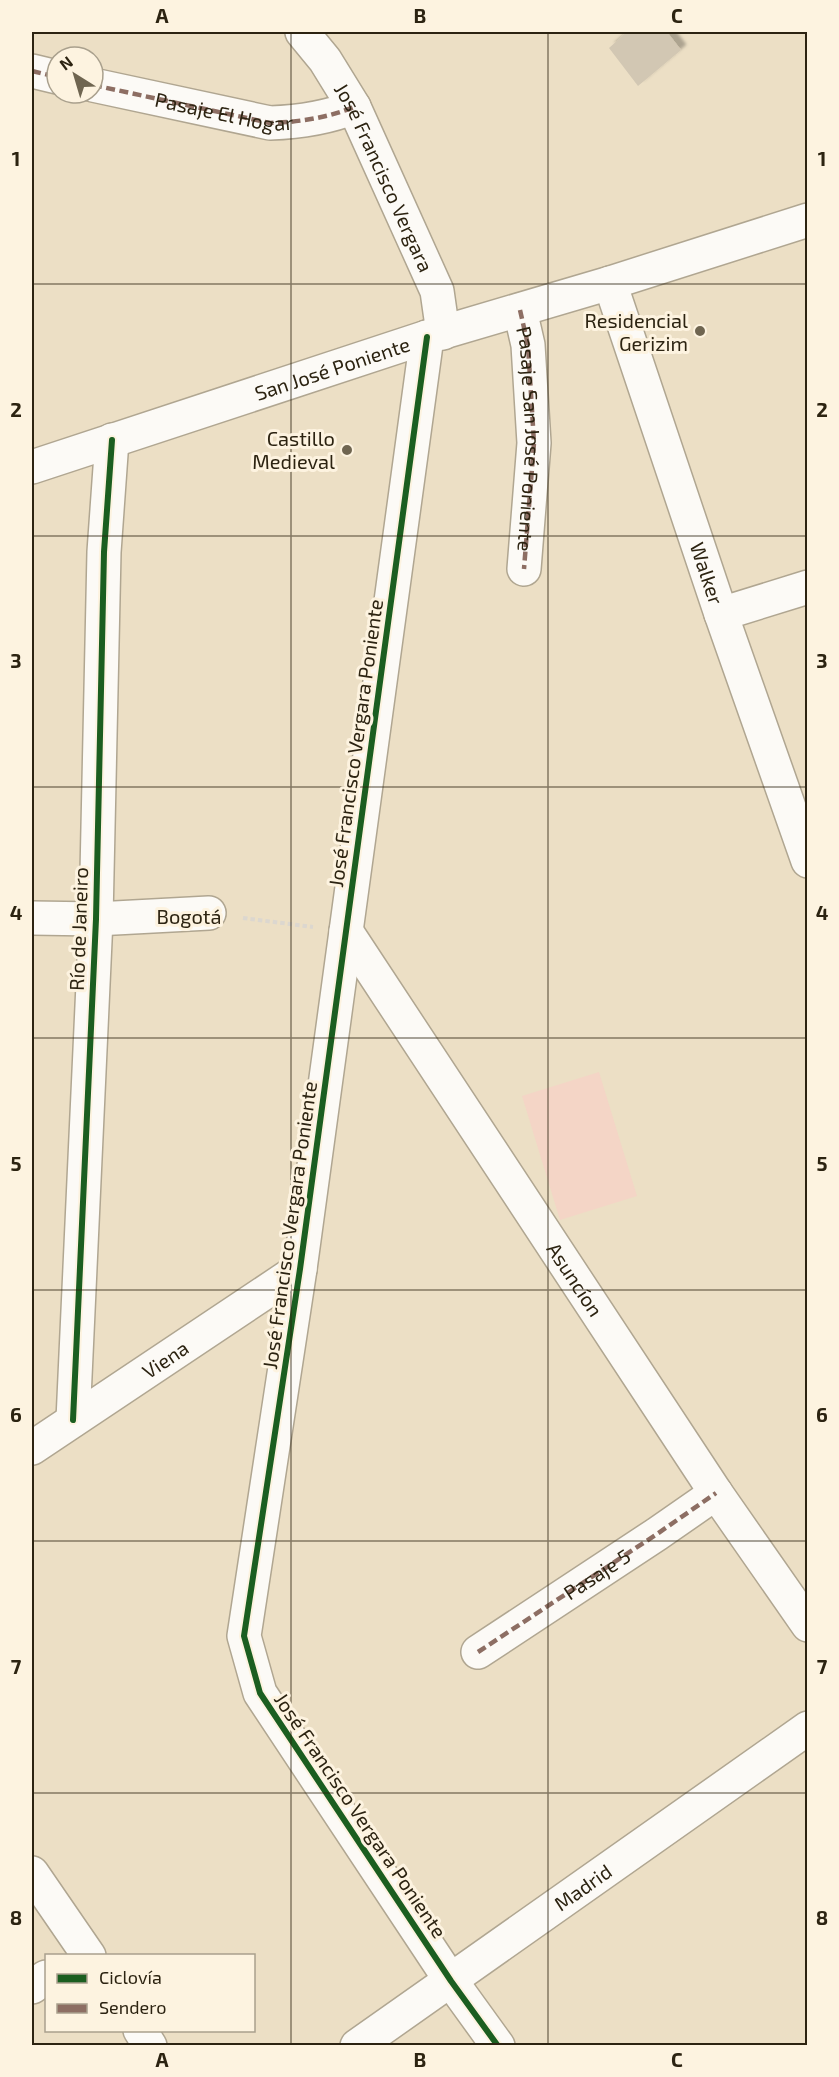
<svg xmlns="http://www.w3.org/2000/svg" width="839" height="2077" viewBox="0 0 839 2077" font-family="'Exo 2',sans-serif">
<defs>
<filter id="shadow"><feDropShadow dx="5.5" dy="-5.5" stdDeviation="1.5" flood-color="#0004"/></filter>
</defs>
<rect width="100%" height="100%" fill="#ecdfc5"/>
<path fill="#f4d5c6" d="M 599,1072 L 637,1196 L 560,1220 L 522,1096 Z"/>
<path fill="#d2c7b3" filter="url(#shadow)" d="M 627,32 L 667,32 L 681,50 L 638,86 L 609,48 Z"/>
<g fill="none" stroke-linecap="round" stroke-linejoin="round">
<g stroke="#b0a691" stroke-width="36">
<g id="street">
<path id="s1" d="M 302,32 L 325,60 L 354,107 L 437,291 L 443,333"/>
<path d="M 32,71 L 57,77"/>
<path id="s2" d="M 93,85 L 270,123 C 299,122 327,118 354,107"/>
<path id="s3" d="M 610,283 L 721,614 L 808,861"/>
<path d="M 520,310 L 528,345 L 534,443 L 524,569"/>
<path d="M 427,337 L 300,1269 L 244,1636 L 260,1693 L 451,1981 L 498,2046"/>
<path d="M 721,614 L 808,587"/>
<path d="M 32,918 L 96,919 L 209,913"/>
<path id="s4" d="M 346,931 L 716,1493 L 808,1625"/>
<path d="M 73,1420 L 96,919 L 104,552 L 112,440"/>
<path id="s5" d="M 32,1448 L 300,1269"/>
<path id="s6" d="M 478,1652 L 657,1534 L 716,1493"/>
<path d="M 32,1873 L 89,1956"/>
<path d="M 32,1987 L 46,1977"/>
<path d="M 140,2030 L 150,2046"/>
<path id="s7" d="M 357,2046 L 808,1728"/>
</g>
</g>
<g stroke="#b0a691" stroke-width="36">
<g id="secondary">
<path id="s8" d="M 32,467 L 427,337 L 610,283 L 808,220"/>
</g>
</g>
<path stroke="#dcd7cf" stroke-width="4" stroke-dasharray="4.5 3" stroke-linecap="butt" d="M 243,918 L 313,927"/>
<use href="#street" stroke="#fcfaf6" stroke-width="33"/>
<use href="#secondary" stroke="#fcfaf6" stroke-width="33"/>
<g stroke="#8d6e63" stroke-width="4.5" stroke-dasharray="9 4.5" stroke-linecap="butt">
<path d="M 32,71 L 57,77"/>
<path d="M 93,85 L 270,123 C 299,122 327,118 354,107"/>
<path id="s9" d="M 520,310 L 528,345 L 534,443 L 524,569"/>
<path d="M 478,1652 L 657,1534 L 716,1493"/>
</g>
<g stroke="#fdf3e0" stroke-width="10">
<path id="cycleway" d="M 427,337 L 300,1269 L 244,1636 L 260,1693 L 451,1981 L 498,2046
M 73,1420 L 96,919 L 104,552 L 112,440"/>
</g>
<use href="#cycleway" stroke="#1b5e20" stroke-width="6"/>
</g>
<path fill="none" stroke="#2c2311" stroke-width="1.5" stroke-opacity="0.55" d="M 291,32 L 291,2046M 548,32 L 548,2046M 32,284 L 808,284M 32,536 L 808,536M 32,787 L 808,787M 32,1038 L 808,1038M 32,1290 L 808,1290M 32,1541 L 808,1541M 32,1793 L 808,1793"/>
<g fill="#6f6550" stroke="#fdf3e0" stroke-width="2">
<circle cx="700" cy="331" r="6"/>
<circle cx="347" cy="450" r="6"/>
</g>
<g text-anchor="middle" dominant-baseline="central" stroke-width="6" stroke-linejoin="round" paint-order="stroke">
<g font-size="20" fill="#2c2311" stroke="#fdf3e0">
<text stroke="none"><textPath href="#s2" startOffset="134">Pasaje El Hogar</textPath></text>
<text stroke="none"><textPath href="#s1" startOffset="168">José Francisco Vergara</textPath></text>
<text stroke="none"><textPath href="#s8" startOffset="316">San José Poniente</textPath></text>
<text stroke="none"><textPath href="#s9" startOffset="130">Pasaje San José Poniente</textPath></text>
<text stroke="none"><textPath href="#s3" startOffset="306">Walker</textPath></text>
<text transform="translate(355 743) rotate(-82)">José Francisco Vergara Poniente</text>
<text x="189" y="916">Bogotá</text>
<text transform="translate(78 929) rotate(-88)">Río de Janeiro</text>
<text transform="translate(289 1225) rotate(-82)">José Francisco Vergara Poniente</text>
<text stroke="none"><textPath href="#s4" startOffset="417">Asuncíon</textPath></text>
<text stroke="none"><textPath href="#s5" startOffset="160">Viena</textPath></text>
<text stroke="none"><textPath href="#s6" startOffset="142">Pasaje 5</textPath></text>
<text transform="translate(361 1815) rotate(56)">José Francisco Vergara Poniente</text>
<text stroke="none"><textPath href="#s7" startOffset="276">Madrid</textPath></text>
</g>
<g font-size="20" fill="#2c2311" stroke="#fdf3e0" text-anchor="end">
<text x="688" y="320">Residencial<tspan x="688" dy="23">Gerizim</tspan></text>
<text x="335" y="438">Castillo<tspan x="335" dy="23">Medieval</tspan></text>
</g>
</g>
<rect width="839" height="2077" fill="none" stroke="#fdf3e0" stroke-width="66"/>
<rect x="45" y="1954" width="210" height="78" fill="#fdf3e0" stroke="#a9a08d" stroke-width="1.5"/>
<rect x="57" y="1974" width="30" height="9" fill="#1b5e20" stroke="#a9a08d" stroke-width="1.5"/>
<text x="99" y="1984" font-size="18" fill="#2c2311">Ciclovía</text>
<rect x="57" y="2004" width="30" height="9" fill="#8d6e63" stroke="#a9a08d" stroke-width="1.5"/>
<text x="99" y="2014" font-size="18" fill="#2c2311">Sendero</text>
<g transform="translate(75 75) rotate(323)"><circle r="28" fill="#fdf3e0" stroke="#a9a08d" stroke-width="1.5"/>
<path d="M0-4.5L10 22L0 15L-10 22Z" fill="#6f6550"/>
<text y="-9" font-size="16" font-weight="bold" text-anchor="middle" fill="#2c2311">N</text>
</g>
<rect x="33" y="33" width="773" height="2011" fill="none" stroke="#2c2311" stroke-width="2"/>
<g font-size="20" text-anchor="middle" font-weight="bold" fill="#2c2311">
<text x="162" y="23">A</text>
<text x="420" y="23">B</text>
<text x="677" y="23">C</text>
<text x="16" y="166">1</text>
<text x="822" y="166">1</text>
<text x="16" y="417">2</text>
<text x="822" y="417">2</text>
<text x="16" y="668">3</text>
<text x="822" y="668">3</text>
<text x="16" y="920">4</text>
<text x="822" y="920">4</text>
<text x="16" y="1171">5</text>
<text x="822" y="1171">5</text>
<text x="16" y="1422">6</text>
<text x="822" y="1422">6</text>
<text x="16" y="1674">7</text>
<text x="822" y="1674">7</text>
<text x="16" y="1925">8</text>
<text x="822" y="1925">8</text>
<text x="162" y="2067">A</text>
<text x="420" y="2067">B</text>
<text x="677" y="2067">C</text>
</g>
</svg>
